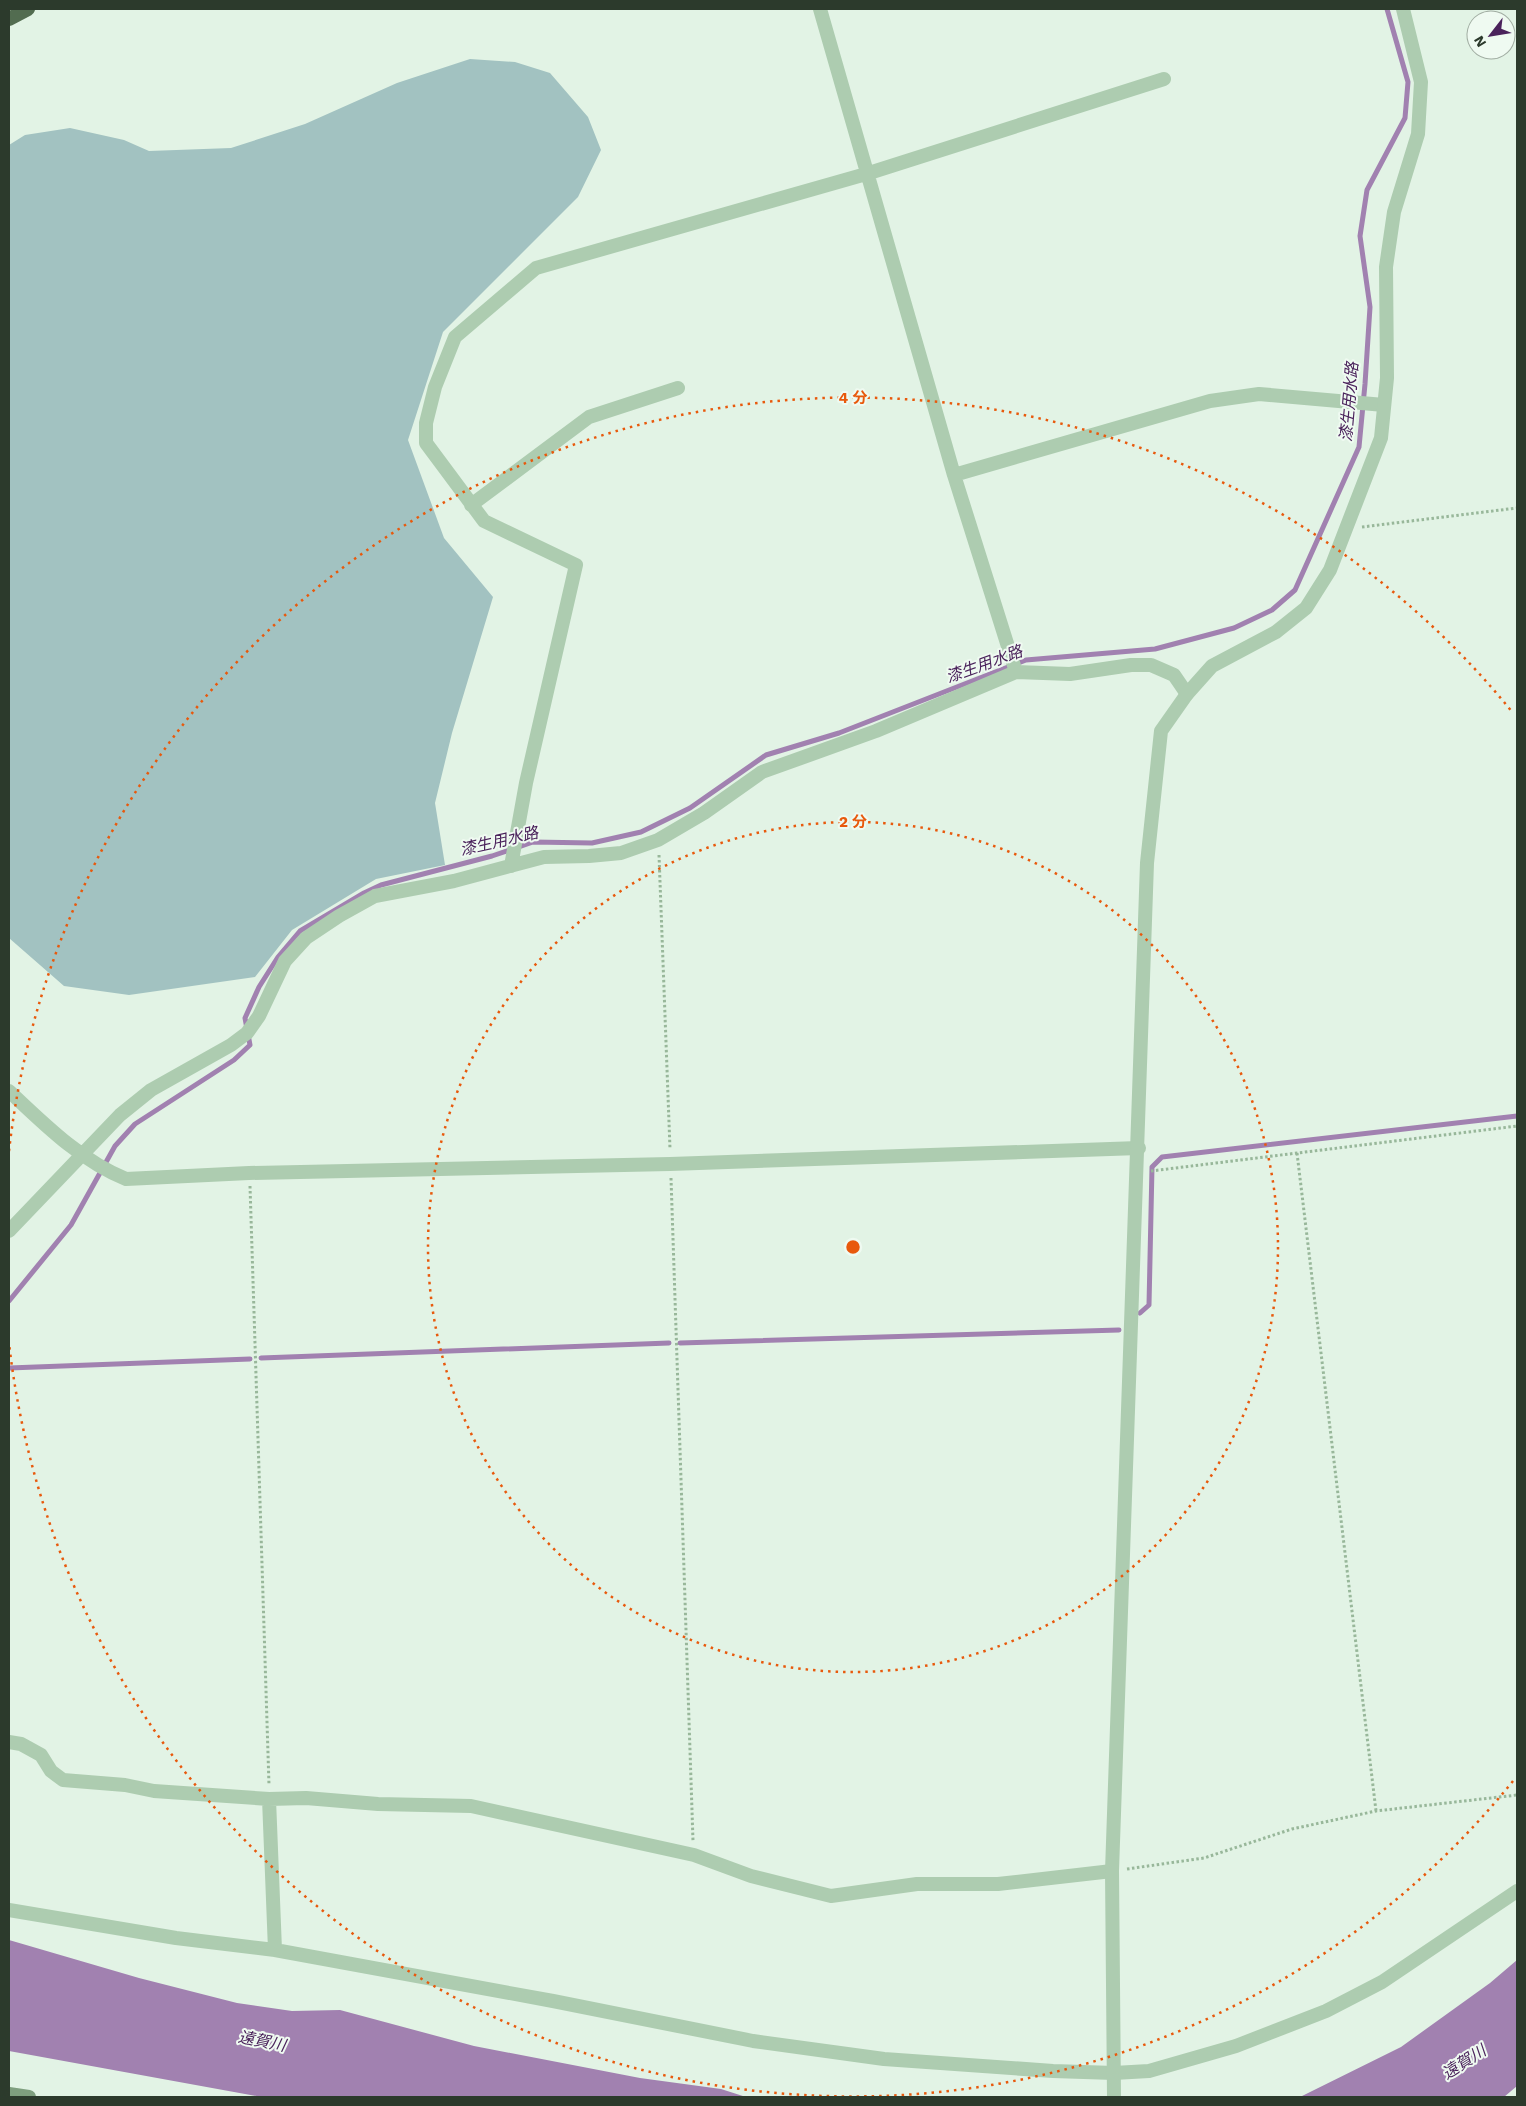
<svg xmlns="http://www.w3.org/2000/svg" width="1526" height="2106" font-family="'Work Sans','Noto Sans JP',sans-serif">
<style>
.green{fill:#a2c2c1}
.water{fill:#a181b0}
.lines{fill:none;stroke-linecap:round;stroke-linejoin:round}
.stream{stroke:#a181b0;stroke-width:5}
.path{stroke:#98b79a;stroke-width:3;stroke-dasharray:2.5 2.5;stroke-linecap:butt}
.minor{stroke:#adccb0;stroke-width:14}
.tertiary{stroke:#adccb0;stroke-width:14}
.secondary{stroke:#7f9f7f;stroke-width:14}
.trunk{stroke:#526c50;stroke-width:14}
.ring{fill:none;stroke:#e8590c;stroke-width:2.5;stroke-dasharray:2.5 5}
.labels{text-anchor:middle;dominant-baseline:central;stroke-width:4;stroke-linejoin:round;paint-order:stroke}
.water-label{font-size:16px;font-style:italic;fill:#4a225b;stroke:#effaf1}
.centre{fill:#e8590c;stroke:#effaf1;stroke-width:2.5}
.ring-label{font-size:15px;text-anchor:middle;font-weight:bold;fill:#e8590c;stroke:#effaf1;stroke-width:4;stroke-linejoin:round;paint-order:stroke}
</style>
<rect width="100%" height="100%" fill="#e2f3e5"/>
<path class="green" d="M 470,59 L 515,62 L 550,73 L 588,117 L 601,150 L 578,197 L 443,332 L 408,440 L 444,538 L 493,597 L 452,733 L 435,803 L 445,865 L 376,879 L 292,930 L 255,977 L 129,995 L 64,986 L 9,938 L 9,145 L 25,135 L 70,128 L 124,140 L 149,151 L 231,148 L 305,124 L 397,83 Z"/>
<path class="water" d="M 9,1940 L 139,1978 L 237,2003 L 292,2011 L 340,2010 L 474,2046 L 640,2078 L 721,2089 L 746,2097 L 262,2097 L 9,2051 Z
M 1517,1960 L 1517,2086 L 1504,2097 L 1300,2097 L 1401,2047 L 1490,1983 Z"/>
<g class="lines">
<path class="stream" d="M 9,1301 L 71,1225 L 115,1146 L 135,1124 L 234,1060 L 250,1045 L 245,1018 L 259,987 L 278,957 L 300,931 L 364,893 L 381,885 L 492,856 L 533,842 L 592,843 L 641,832 L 690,808 L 766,755 L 839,733 L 1026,660 L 1155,649 L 1234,628 L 1272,610 L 1295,590 L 1359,447 L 1365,384 L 1370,307 L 1360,236 L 1367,190 L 1405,118 L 1408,82 L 1387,9
M 1140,1313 L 1149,1305 L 1152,1167 L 1162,1157 L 1517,1116
M 680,1343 L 1119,1330
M 261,1358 L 669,1343
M 9,1368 L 250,1359"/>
<path class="path" d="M 1362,527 L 1517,508
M 659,855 L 670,1149
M 1297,1153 L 1376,1811
M 1151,1171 L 1517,1126
M 671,1178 L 693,1841
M 250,1186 L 269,1785
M 1127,1869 L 1204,1858 L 1292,1829 L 1376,1811 L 1517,1795"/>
<path class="minor" d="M 820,9 L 954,475 L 1016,672
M 954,475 L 1210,401 L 1259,394 L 1384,405
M 471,505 L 589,417 L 678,388
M 511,866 L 526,783 L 576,565 L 484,521 L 426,443 L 426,423 L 435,387 L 455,337 L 536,268 L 866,174 L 1164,79
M 9,1091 C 44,1124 81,1161 126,1179 L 249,1173 L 670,1164 L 1139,1148
M 9,1231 L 120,1115 L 151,1090 L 231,1045 L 247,1033 L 259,1016 L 285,961 L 306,938 L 339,916 L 375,896 L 454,881 L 544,857 L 589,856 L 621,853 L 658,840 L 704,813 L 762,772 L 876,731 L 1016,672 L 1070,674 L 1131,665 L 1151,665 L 1174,675 L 1187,694
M 9,1742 L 21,1744 L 41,1755 L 51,1771 L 63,1780 L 125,1785 L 154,1791 L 269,1799 L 306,1798 L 378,1804 L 471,1806 L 694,1855 L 751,1876 L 831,1896 L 917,1884 L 998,1884 L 1112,1871
M 269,1799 L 275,1950
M 9,1910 L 176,1938 L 275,1950 L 553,2001 L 753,2041 L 884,2059 L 1053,2071 L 1114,2073 L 1149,2071 L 1236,2046 L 1326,2011 L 1382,1982 L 1517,1891"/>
<path class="tertiary" d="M 1114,2097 L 1112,1871 L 1147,863 L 1161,731 L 1187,694 L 1212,666 L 1276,632 L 1306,608 L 1330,570 L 1381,438 L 1387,378 L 1386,267 L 1394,212 L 1418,134 L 1421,82 L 1403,9"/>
<path class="secondary" d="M 9,2094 L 29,2097"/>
<path class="trunk" d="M 9,19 L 28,9"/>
</g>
<g class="ring">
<circle cx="853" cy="1247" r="425"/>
<path d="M1513 1781A849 849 0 0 1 9 1343M9 1151A849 849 0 0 1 1513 713"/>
</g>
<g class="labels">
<g class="water-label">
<text transform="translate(1349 402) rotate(-85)">漆生用水路</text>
<text transform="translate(984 664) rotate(-20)">漆生用水路</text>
<text transform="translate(499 841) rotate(-13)">漆生用水路</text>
<text transform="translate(262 2041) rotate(11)">遠賀川</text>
<text transform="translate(1464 2062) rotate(-33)">遠賀川</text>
</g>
</g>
<circle cx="853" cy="1247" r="8" class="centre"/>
<g class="ring-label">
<text x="853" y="403">4 分</text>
<text x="853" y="827">2 分</text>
</g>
<rect width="1526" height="2106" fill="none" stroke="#2c3a2c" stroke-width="20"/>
<g transform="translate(1491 35) rotate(239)"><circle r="24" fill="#effaf1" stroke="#a1ada2"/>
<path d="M0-4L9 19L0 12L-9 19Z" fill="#4a225b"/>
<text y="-8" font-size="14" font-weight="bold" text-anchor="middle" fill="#2c3a2c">N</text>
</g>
</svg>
